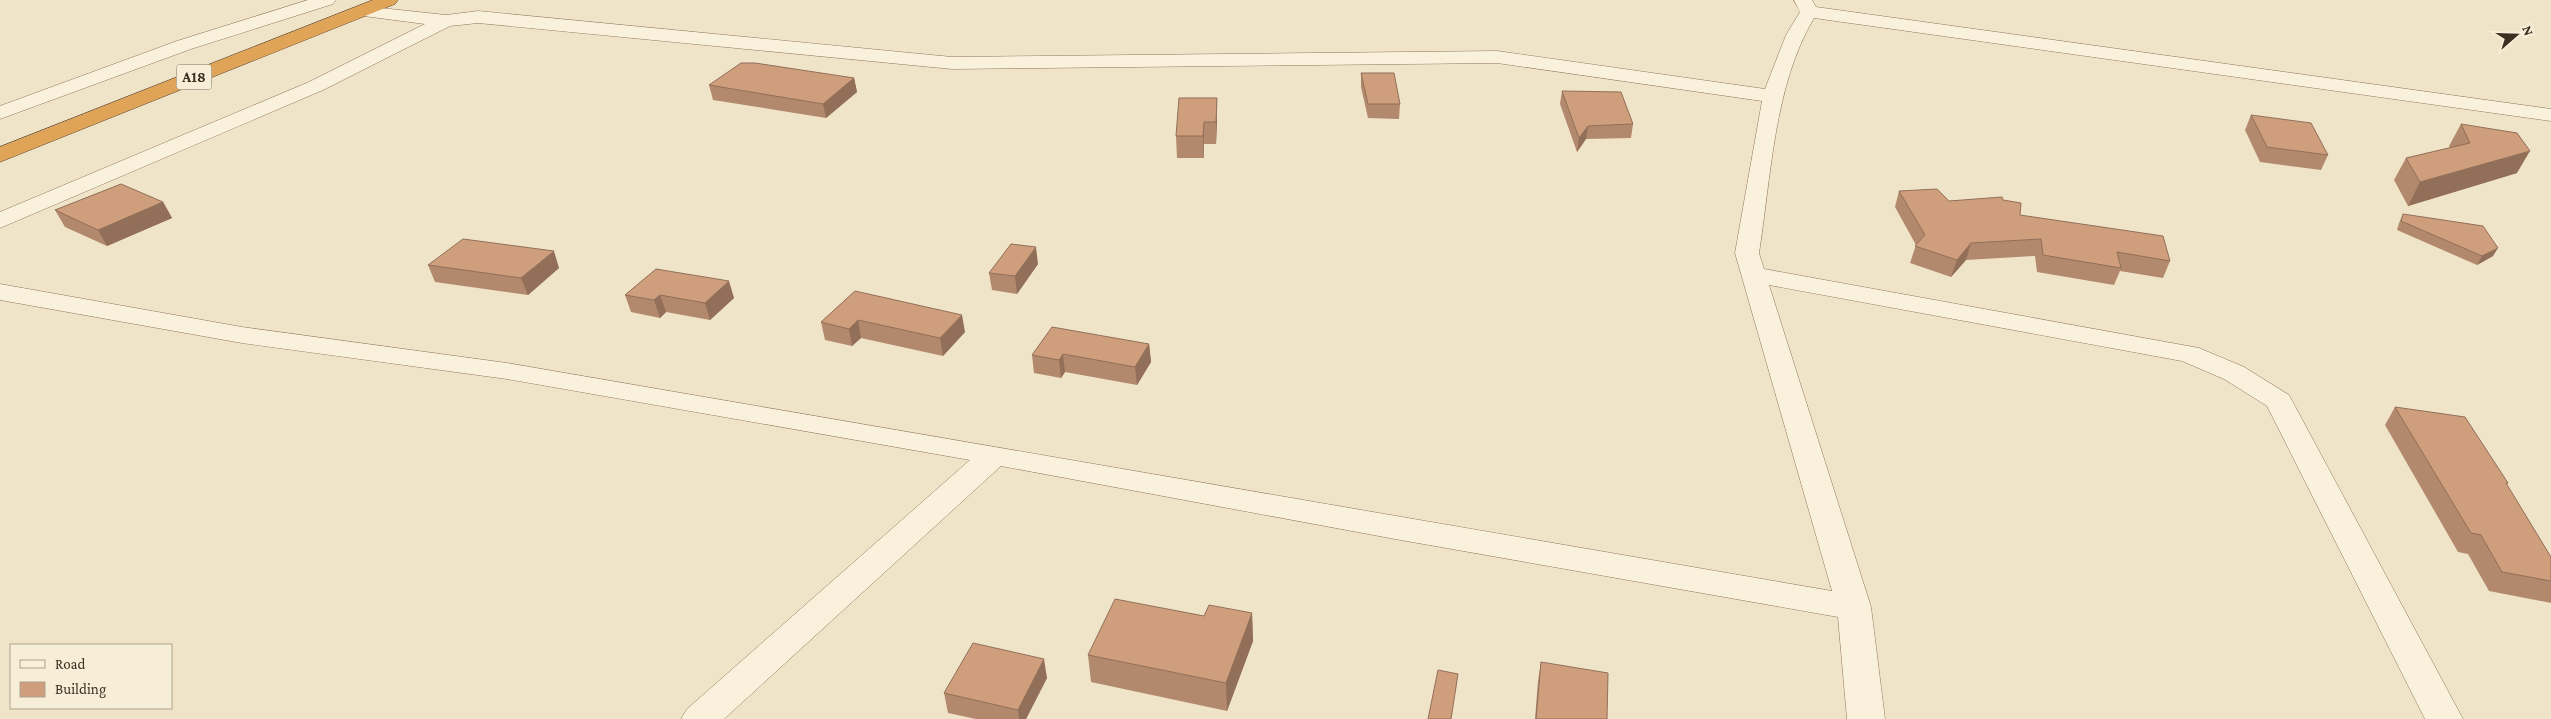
<svg xmlns="http://www.w3.org/2000/svg" width="2551" height="719" font-family="'Crimson Pro',serif">
<style>
.lines{fill:none;stroke-linecap:round;stroke-linejoin:round}
.minor-casing{stroke:#8d765c;stroke-width:1}
.highway-casing{stroke:#5b4430;stroke-width:1}
.minor{fill:#faf1dc;fill-rule:evenodd}
.highway{fill:#e0a458;fill-rule:evenodd}
.wall{fill:#b2896c}
.shaded-wall{fill:#916f58}
.building{fill:#cf9f7d;stroke:#916f58}
.labels{text-anchor:middle;dominant-baseline:central;stroke-width:4.5;stroke-linejoin:round;paint-order:stroke}
.shield{fill:#f7eed8;stroke:#756857;stroke-width:1}
.shield-label{font-size:15px;font-weight:bold;fill:#3d2e20}
</style>
<rect width="100%" height="100%" fill="#f0e4c8"/>
<g class="lines">
<g class="minor-casing">
<path id="minor" d="M 308,0 L 336,0 L 333,4 L 191,49 L 0,119 L 0,106 L 177,41 Z
M 1794,0 L 1812,0 L 1816,7 L 2551,109 L 2551,121 L 1814,18 C 1774,85 1771,177 1759,253 L 1764,269 L 2199,348 L 2244,367 L 2289,395 L 2463,719 L 2425,719 L 2267,406 L 2224,379 L 2182,361 L 1769,285 L 1871,607 L 1885,719 L 1847,719 L 1838,617 L 1395,539 L 1001,466 L 724,719 L 681,719 L 687,709 L 970,460 L 507,379 L 242,343 L 0,300 L 0,284 L 242,327 L 507,363 L 1832,591 L 1735,253 L 1762,101 L 1497,63 L 952,69 L 478,23 L 450,26 L 323,90 L 0,228 L 0,212 L 309,82 L 425,24 L 356,15 L 353,11 L 356,7 L 362,6 L 446,15 L 478,11 L 952,57 L 1497,51 L 1765,89 L 1786,35 L 1800,12 Z"/>
</g>
<g class="highway-casing">
<path id="highway" d="M 373,0 L 398,0 L 395,4 L 0,162 L 0,147 Z"/>
</g>
<use href="#minor" class="minor"/>
<use href="#highway" class="highway"/>
</g>
<path class="wall" d="M 1361,73 L 1400,104 L 1399,119 L 1368,118 L 1361,87 Z
M 854,78 L 857,92 L 826,118 L 713,100 L 709,85 Z
M 1562,91 L 1633,124 L 1631,138 L 1586,139 L 1577,152 L 1560,104 Z
M 1217,98 L 1217,120 L 1216,144 L 1204,144 L 1204,158 L 1177,158 L 1176,136 Z
M 2251,115 L 2328,155 L 2321,170 L 2260,162 L 2245,130 Z
M 2461,124 L 2517,173 L 2408,206 L 2394,180 L 2406,158 L 2450,148 L 2449,146 Z
M 1899,191 L 1949,201 L 2003,200 L 2020,215 L 2170,261 L 2163,278 L 2120,271 L 2114,285 L 2037,272 L 2035,256 L 1966,260 L 1951,277 L 1910,263 L 1916,245 L 1895,207 Z
M 163,202 L 172,218 L 107,246 L 65,227 L 55,210 Z
M 2403,214 L 2493,256 L 2477,265 L 2397,230 L 2399,223 Z
M 1038,264 L 1017,294 L 992,290 L 989,273 Z
M 428,265 L 559,268 L 528,295 L 435,282 Z
M 656,269 L 734,298 L 710,320 L 666,312 L 660,318 L 631,312 L 625,295 Z
M 855,291 L 965,332 L 943,356 L 861,338 L 852,346 L 825,340 L 821,322 Z
M 1149,344 L 1151,362 L 1137,385 L 1065,372 L 1061,378 L 1034,373 L 1032,355 Z
M 2395,407 L 2508,483 L 2507,485 L 2551,557 L 2551,603 L 2489,591 L 2468,554 L 2458,552 L 2385,425 Z
M 1252,613 L 1253,641 L 1227,711 L 1091,682 L 1088,655 L 1204,616 Z
M 1541,662 L 1607,719 L 1535,719 L 1538,681 Z
M 1047,678 L 1026,719 L 976,719 L 948,713 L 944,693 Z"/>
<path class="shaded-wall" d="M 854,78 L 857,92 L 826,118 L 823,104 Z
M 1217,98 L 1217,120 L 1216,144 L 1216,122 Z
M 1204,122 L 1204,158 L 1203,136 Z
M 1588,126 L 1586,139 L 1577,152 L 1579,138 Z
M 2530,151 L 2517,173 L 2408,206 L 2420,182 Z
M 163,202 L 172,218 L 107,246 L 98,230 Z
M 1971,243 L 1966,260 L 1951,277 L 1957,260 Z
M 1036,247 L 1038,264 L 1017,294 L 1015,276 Z
M 2498,248 L 2493,256 L 2477,265 L 2482,256 Z
M 554,251 L 559,268 L 528,295 L 521,278 Z
M 729,281 L 734,298 L 710,320 L 705,303 Z
M 660,295 L 666,312 L 660,318 L 654,300 Z
M 962,315 L 965,332 L 943,356 L 940,338 Z
M 858,320 L 861,338 L 852,346 L 849,329 Z
M 1149,344 L 1151,362 L 1137,385 L 1135,367 Z
M 1063,354 L 1065,372 L 1061,378 L 1059,360 Z
M 1252,613 L 1253,641 L 1227,711 L 1226,683 Z
M 1044,659 L 1047,678 L 1026,719 L 1019,719 L 1018,710 Z"/>
<path class="building" d="M 741,63 L 755,63 L 854,78 L 823,104 L 709,85 Z
M 1361,73 L 1394,73 L 1400,104 L 1368,104 Z
M 1562,91 L 1621,92 L 1633,124 L 1588,126 L 1579,138 Z
M 1179,98 L 1217,98 L 1216,122 L 1204,122 L 1203,136 L 1176,136 Z
M 2251,115 L 2311,123 L 2328,155 L 2267,147 Z
M 2461,124 L 2517,133 L 2530,151 L 2420,182 L 2406,158 L 2470,143 Z
M 121,184 L 163,202 L 98,230 L 55,210 Z
M 1937,189 L 1949,201 L 2002,197 L 2003,200 L 2021,203 L 2020,215 L 2163,236 L 2170,261 L 2117,252 L 2121,268 L 2043,255 L 2041,239 L 1971,243 L 1957,260 L 1915,246 L 1925,235 L 1899,191 Z
M 2403,214 L 2483,226 L 2498,248 L 2482,256 L 2401,221 Z
M 463,239 L 554,251 L 521,278 L 428,265 Z
M 1011,244 L 1036,247 L 1015,276 L 989,273 Z
M 656,269 L 729,281 L 705,303 L 660,295 L 654,300 L 625,295 Z
M 855,291 L 962,315 L 940,338 L 858,320 L 849,329 L 821,322 Z
M 1052,327 L 1149,344 L 1135,367 L 1063,354 L 1059,360 L 1032,355 Z
M 2395,407 L 2465,417 L 2508,483 L 2506,483 L 2551,557 L 2551,581 L 2502,572 L 2481,535 L 2471,533 Z
M 1115,599 L 1204,616 L 1209,605 L 1252,613 L 1226,683 L 1088,655 Z
M 973,643 L 1044,659 L 1018,710 L 944,693 Z
M 1541,662 L 1608,673 L 1607,719 L 1536,719 Z
M 1438,670 L 1458,674 L 1451,719 L 1428,719 Z"/>
<g class="labels">
<rect class="shield" x="176.5" y="64.5" width="35" height="25" rx="4"/>
<g class="shield-label">
<text x="194" y="77">A18</text>
</g>
</g>
<rect x="10" y="644" width="162" height="65" fill="#f7eed8" stroke="#ada18e"/>
<rect x="20" y="660" width="25" height="8" fill="#faf1dc" stroke="#ada18e"/>
<text x="55" y="669" font-size="15" fill="#3d2e20">Road</text>
<rect x="20" y="682" width="25" height="15" fill="#cf9f7d" stroke="#ada18e"/>
<text x="55" y="694" font-size="15" fill="#3d2e20">Building</text>
<g transform="translate(2516 35) rotate(70)" stroke="#f7eed8" stroke-width="4" paint-order="stroke">
<path d="M0-4L9 19L0 12L-9 19Z" fill="#3d2e20"/>
<text y="-8" font-size="14" font-weight="bold" text-anchor="middle" fill="#3d2e20">N</text>
</g>
</svg>
